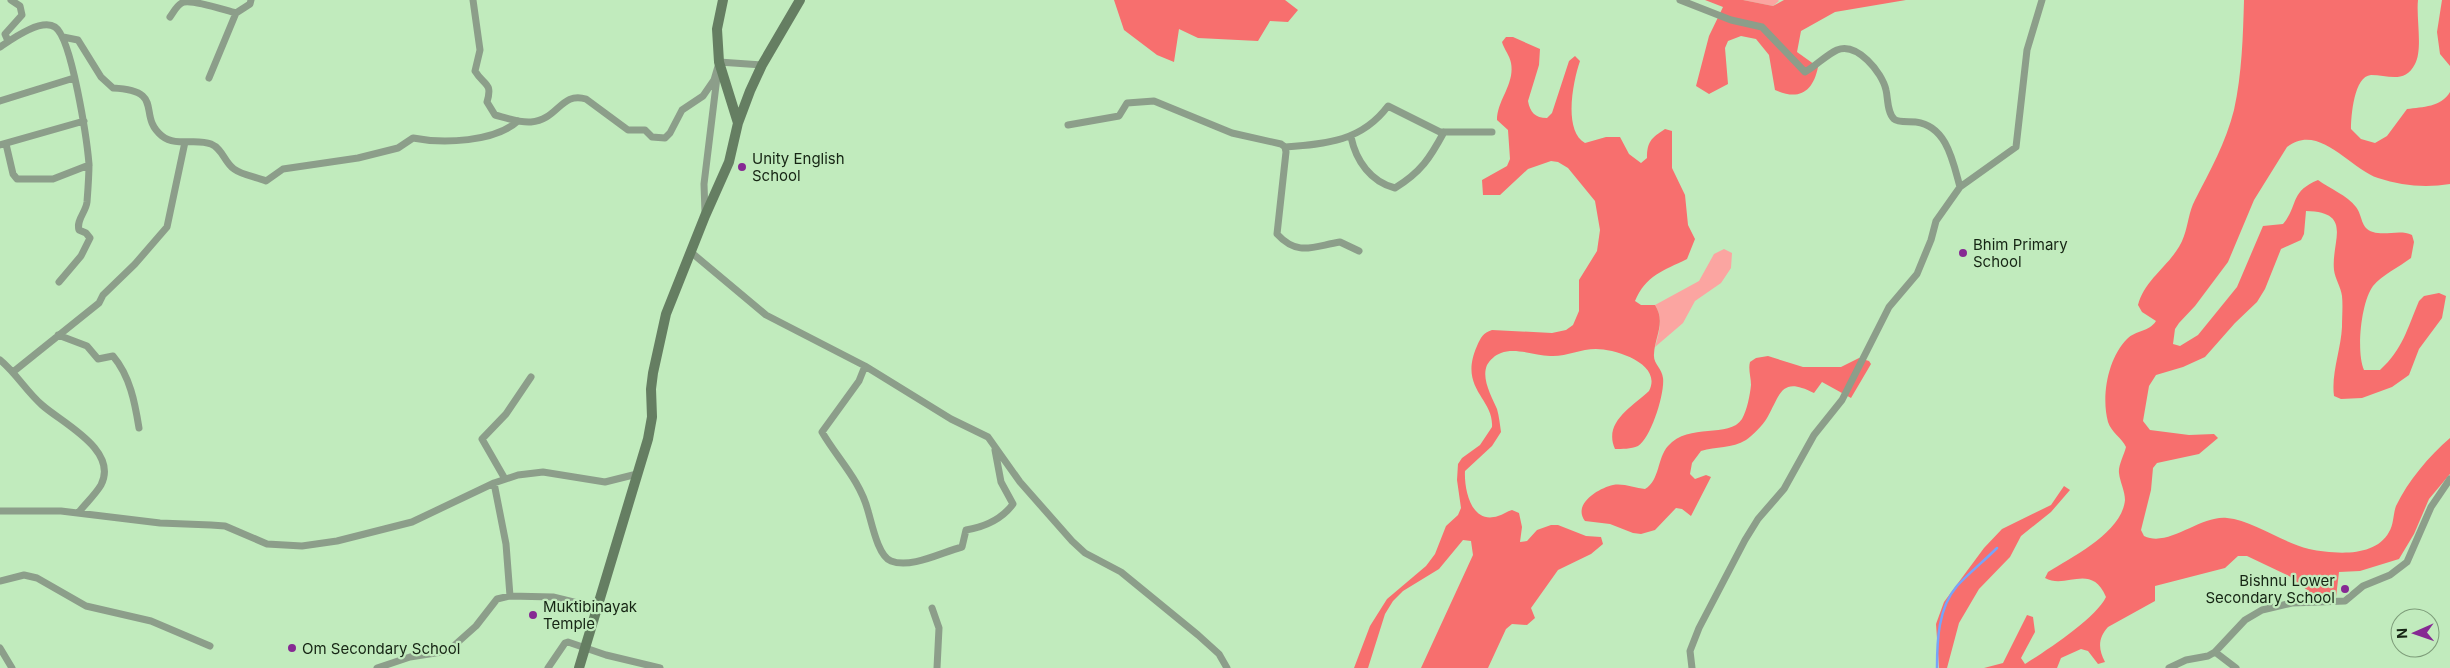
<svg xmlns="http://www.w3.org/2000/svg" width="2450" height="668" font-family="Inter,sans-serif">
<style>
.green{fill:#fba5a1}
.forest{fill:#f76f6e}
.lines{fill:none;stroke-linecap:round;stroke-linejoin:round}
.stream{stroke:#77a4f9;stroke-width:2.5}
.street{stroke:#8c9e8a;stroke-width:7}
.secondary{stroke:#657e62;stroke-width:10}
.poi-dot{fill:#862993;stroke:#c1ebbd;stroke-width:2}
.labels{text-anchor:middle;dominant-baseline:central;stroke-width:4.5;stroke-linejoin:round;paint-order:stroke}
.poi-label{font-size:15px;fill:#162514;stroke:#c1ebbd;text-anchor:start}
</style>
<rect width="100%" height="100%" fill="#c1ebbd"/>
<path class="green" d="M 1743,0 L 1778,0 L 1779,1 L 1773,6 Z
M 1724,249 L 1732,253 L 1731,268 L 1721,283 L 1695,301 L 1683,323 L 1655,347 C 1659,332 1664,319 1655,305 L 1699,281 L 1714,254 Z"/>
<path class="forest" d="M 1114,0 L 1285,0 L 1298,10 L 1288,22 L 1270,21 L 1258,41 L 1198,38 L 1179,29 L 1174,62 L 1157,55 L 1124,30 Z
M 1705,0 L 1743,0 L 1773,6 L 1784,0 L 1906,0 L 1835,12 L 1801,31 L 1797,52 L 1818,67 C 1813,92 1799,101 1775,90 L 1769,55 L 1756,39 L 1741,36 L 1728,41 L 1725,48 L 1728,84 L 1709,94 L 1696,86 L 1709,36 L 1723,7 Z
M 2244,0 L 2418,0 C 2416,18 2423,49 2415,64 C 2405,84 2388,75 2371,75 C 2354,76 2351,116 2351,129 L 2361,139 L 2375,143 L 2387,136 L 2407,109 C 2423,107 2441,107 2450,92 L 2450,184 C 2426,188 2402,186 2378,178 C 2350,169 2319,122 2287,147 L 2254,200 L 2228,262 L 2195,306 L 2179,323 L 2175,329 L 2173,344 L 2180,346 L 2198,335 L 2237,287 L 2263,226 L 2283,224 C 2299,205 2289,192 2318,180 C 2330,189 2347,195 2356,207 C 2363,216 2360,228 2373,232 C 2386,236 2400,229 2412,235 L 2414,242 L 2411,258 C 2399,267 2382,275 2373,286 C 2361,302 2356,352 2364,370 L 2380,370 C 2403,349 2407,329 2419,301 L 2424,296 L 2439,293 L 2446,296 L 2442,318 L 2419,349 L 2409,375 L 2392,387 L 2362,398 L 2341,399 L 2334,396 C 2331,374 2341,349 2342,327 C 2342,317 2343,306 2342,296 C 2341,287 2335,279 2334,270 C 2331,241 2354,212 2306,211 L 2304,234 L 2301,240 L 2281,249 L 2265,289 L 2257,302 L 2235,323 L 2205,357 L 2183,367 L 2156,375 L 2149,386 L 2143,421 L 2150,430 L 2189,435 L 2214,434 L 2218,438 L 2199,454 L 2157,463 L 2153,468 L 2151,490 L 2141,530 L 2144,536 C 2169,548 2200,515 2227,518 C 2252,520 2283,543 2309,549 C 2334,554 2375,558 2389,532 C 2394,524 2393,514 2396,506 C 2408,481 2429,456 2450,438 L 2450,474 L 2429,499 L 2414,534 L 2399,559 L 2360,571 L 2339,572 L 2336,597 L 2311,593 L 2289,576 L 2247,556 L 2238,556 L 2225,568 L 2155,586 L 2155,601 L 2108,627 C 2098,638 2098,649 2105,662 L 2098,664 L 2088,651 L 2081,649 L 2061,658 L 2057,668 L 1984,668 L 2003,663 L 2027,615 L 2033,617 L 2035,632 L 2021,658 L 2025,664 C 2046,651 2096,618 2106,597 C 2091,562 2066,590 2045,578 L 2048,572 C 2074,556 2122,532 2125,500 C 2125,491 2120,482 2119,473 C 2118,466 2124,455 2126,447 C 2122,438 2111,432 2108,422 C 2101,396 2108,358 2127,339 C 2136,330 2149,332 2156,321 L 2142,312 L 2138,305 C 2145,277 2175,263 2184,236 C 2188,225 2189,211 2195,200 C 2210,171 2226,142 2234,110 C 2242,74 2243,36 2244,0 Z
M 2442,0 L 2450,0 L 2450,66 L 2440,54 L 2437,32 Z
M 1506,37 L 1513,37 L 1540,49 L 1539,65 L 1528,101 C 1530,112 1535,118 1547,118 L 1552,113 L 1569,61 L 1575,56 L 1580,61 C 1573,81 1563,131 1585,143 L 1606,137 L 1620,137 L 1629,154 L 1641,163 L 1647,158 C 1647,142 1651,138 1665,129 L 1672,131 L 1672,168 L 1685,195 L 1688,225 L 1695,239 L 1687,259 C 1663,271 1646,275 1635,301 L 1641,305 L 1655,305 C 1666,322 1655,336 1654,354 C 1653,364 1662,368 1663,378 C 1665,393 1651,438 1638,446 C 1631,449 1622,449 1615,449 C 1603,422 1632,407 1649,391 C 1663,364 1616,349 1596,349 C 1580,349 1566,357 1550,356 C 1535,356 1516,347 1501,353 C 1495,355 1490,360 1487,365 C 1481,379 1492,397 1497,409 C 1499,416 1500,425 1501,432 L 1492,446 L 1465,471 C 1464,489 1471,525 1498,516 C 1503,515 1507,511 1512,510 L 1519,513 L 1522,527 L 1520,542 L 1527,541 L 1537,530 L 1551,525 L 1558,525 L 1586,536 L 1601,537 L 1603,544 L 1591,554 L 1558,570 L 1531,608 L 1535,618 L 1527,625 L 1512,624 L 1506,629 L 1488,668 L 1421,668 L 1473,555 L 1471,541 L 1463,540 L 1439,569 L 1403,591 L 1393,601 L 1385,614 L 1368,668 L 1354,668 L 1370,626 L 1387,599 L 1426,566 L 1435,554 L 1446,526 L 1458,515 L 1461,508 L 1457,480 L 1458,464 L 1462,458 L 1480,445 L 1492,427 C 1494,398 1458,389 1477,346 C 1481,337 1483,333 1492,330 L 1552,333 L 1566,330 L 1573,325 L 1579,311 L 1579,280 L 1597,251 L 1600,230 L 1595,201 L 1568,168 L 1558,162 L 1551,161 L 1528,169 L 1500,195 L 1483,195 L 1482,180 L 1507,166 L 1510,159 L 1508,130 L 1497,120 C 1497,100 1515,84 1511,63 C 1510,56 1504,49 1502,42 Z
M 1768,356 L 1803,367 L 1841,367 L 1859,358 L 1869,361 L 1871,364 L 1851,398 L 1822,382 L 1814,393 C 1781,376 1781,393 1767,418 C 1763,425 1753,435 1746,440 C 1732,449 1716,446 1701,451 L 1692,463 L 1690,474 L 1695,479 L 1706,475 L 1711,477 L 1691,516 L 1682,509 L 1676,508 L 1655,530 L 1641,534 L 1633,533 L 1610,524 L 1585,521 C 1572,504 1599,488 1613,485 C 1623,483 1635,488 1645,489 C 1660,480 1657,458 1668,446 C 1689,422 1729,439 1742,419 C 1747,410 1750,395 1751,385 C 1751,377 1748,369 1750,362 L 1756,358 Z
M 2064,486 L 2070,490 L 2051,512 L 2021,536 L 2010,557 L 1979,589 L 1959,623 L 1947,668 L 1939,668 L 1936,624 L 1944,602 L 1984,548 L 2002,529 L 2051,505 Z"/>
<g class="lines">
<path class="stream" d="M 1937,668 C 1937,641 1938,608 1957,586 C 1969,573 1984,561 1997,548"/>
<path class="street" d="M 473,0 L 480,50 L 475,71 C 484,86 493,82 487,102 L 495,115 C 506,118 519,123 531,122 C 558,120 561,91 586,99 L 628,130 L 645,130 L 652,137 L 665,138 L 670,133 L 682,110 L 703,96 L 714,80 L 719,63
M 1680,0 L 1731,20 L 1762,27 L 1805,72 C 1816,66 1826,55 1837,50 C 1857,42 1882,72 1886,90 C 1888,98 1887,112 1894,119 C 1898,123 1910,121 1916,122 C 1947,126 1953,162 1960,187
M 170,17 C 174,12 177,4 184,2 C 196,0 224,10 236,13
M 63,37 L 78,40 L 101,77 L 113,88 C 167,91 136,115 162,136 C 176,147 196,138 211,144 C 223,149 224,162 234,169 C 242,175 256,177 266,181 L 283,169 L 358,158 L 398,148 L 413,138 C 443,144 495,142 518,121
M 8,41 L 5,34 L 22,15 L 20,6 L 11,0
M 0,47 C 12,39 41,18 55,27 C 72,38 87,141 89,164 C 89,176 88,189 87,202 C 86,212 76,220 79,230 L 86,233 L 90,238 L 81,256 L 59,282
M 719,62 L 762,65
M 209,78 L 236,13 L 250,4 L 251,0
M 0,101 L 74,78
M 1068,125 L 1119,116 L 1127,103 L 1154,101 L 1232,133 L 1281,144 L 1285,147 L 1286,152 L 1277,234 C 1298,257 1314,246 1340,242 L 1359,251
M 1351,137 C 1356,161 1371,182 1395,188 C 1421,172 1430,158 1444,132
M 6,144 L 13,174 L 17,179 L 53,179 L 89,165
M 0,145 L 84,121
M 1285,147 C 1327,144 1362,141 1388,106 L 1440,132 L 1492,132
M 705,213 L 704,184 L 717,77
M 692,253 L 766,315 L 865,366 L 951,419 L 988,437 L 1020,482 L 1072,541 L 1085,553 L 1121,572 L 1198,635 L 1219,654 L 1227,668
M 58,335 L 87,346 L 98,359 L 113,356 C 130,376 135,403 139,428
M 0,360 C 16,373 26,391 42,405 C 62,423 119,450 101,485 C 95,495 86,503 79,512
M 865,366 L 859,381 L 822,432 C 837,458 860,480 868,511 C 872,524 878,556 891,561 C 911,569 942,552 962,547 L 966,530 C 984,527 1002,519 1013,504 L 1001,482 L 995,450
M 13,372 L 99,303 L 103,295 L 135,264 L 167,227 L 185,142
M 505,479 L 482,439 L 506,414 L 531,377
M 494,483 L 506,544 L 510,596
M 0,511 L 61,511 L 160,523 L 211,525 L 225,526 L 267,544 L 302,546 L 337,541 L 412,522 L 494,483 L 518,475 L 543,472 L 605,482 L 637,474
M 0,581 L 24,575 L 37,578 L 86,606 L 151,621 L 210,646
M 932,608 L 939,628 L 937,668
M 0,648 L 12,668
M 2215,652 L 2236,668
M 377,668 L 410,657 L 448,651 L 476,626 L 497,599 L 510,596 L 553,597 L 598,608
M 548,668 L 565,643 L 568,642 L 606,655 L 660,668
M 1692,668 L 1690,651 L 1699,628 L 1745,540 L 1758,519 L 1784,489 L 1814,435 L 1842,400 L 1889,307 L 1917,274 L 1931,240 L 1936,221 L 1960,187 L 2016,147 L 2027,50 L 2042,0
M 2169,668 L 2186,660 L 2208,656 L 2215,652 L 2245,620 L 2262,610 L 2292,603 L 2345,601 L 2363,586 L 2390,575 L 2407,562 L 2431,507 L 2450,479"/>
<path class="secondary" d="M 723,0 L 717,29 L 719,62 L 738,123
M 579,668 L 648,439 L 652,417 L 651,389 L 653,373 L 666,314 L 705,216 L 729,162 L 738,123 L 750,91 L 762,65 L 800,0"/>
</g>
<g class="poi-dot">
<circle cx="742" cy="167" r="5"/>
<circle cx="1963" cy="253" r="5"/>
<circle cx="2345" cy="589" r="5"/>
<circle cx="533" cy="615" r="5"/>
<circle cx="292" cy="648" r="5"/>
</g>
<g class="labels">
<g class="poi-label">
<text x="752" y="158">Unity English<tspan x="752" dy="17">School</tspan></text>
<text x="1973" y="244">Bhim Primary<tspan x="1973" dy="17">School</tspan></text>
<text x="2335" y="580" text-anchor="end">Bishnu Lower<tspan x="2335" dy="17">Secondary School</tspan></text>
<text x="543" y="606">Muktibinayak<tspan x="543" dy="17">Temple</tspan></text>
<text x="302" y="648">Om Secondary School</text>
</g>
</g>
<g transform="translate(2415 633) rotate(268)"><circle r="24" fill="#c1ebbd" stroke="#7d9c79"/>
<path d="M0-4L9 19L0 12L-9 19Z" fill="#862993"/>
<text y="-8" font-size="14" font-weight="bold" text-anchor="middle" fill="#162514">N</text>
</g>
</svg>
